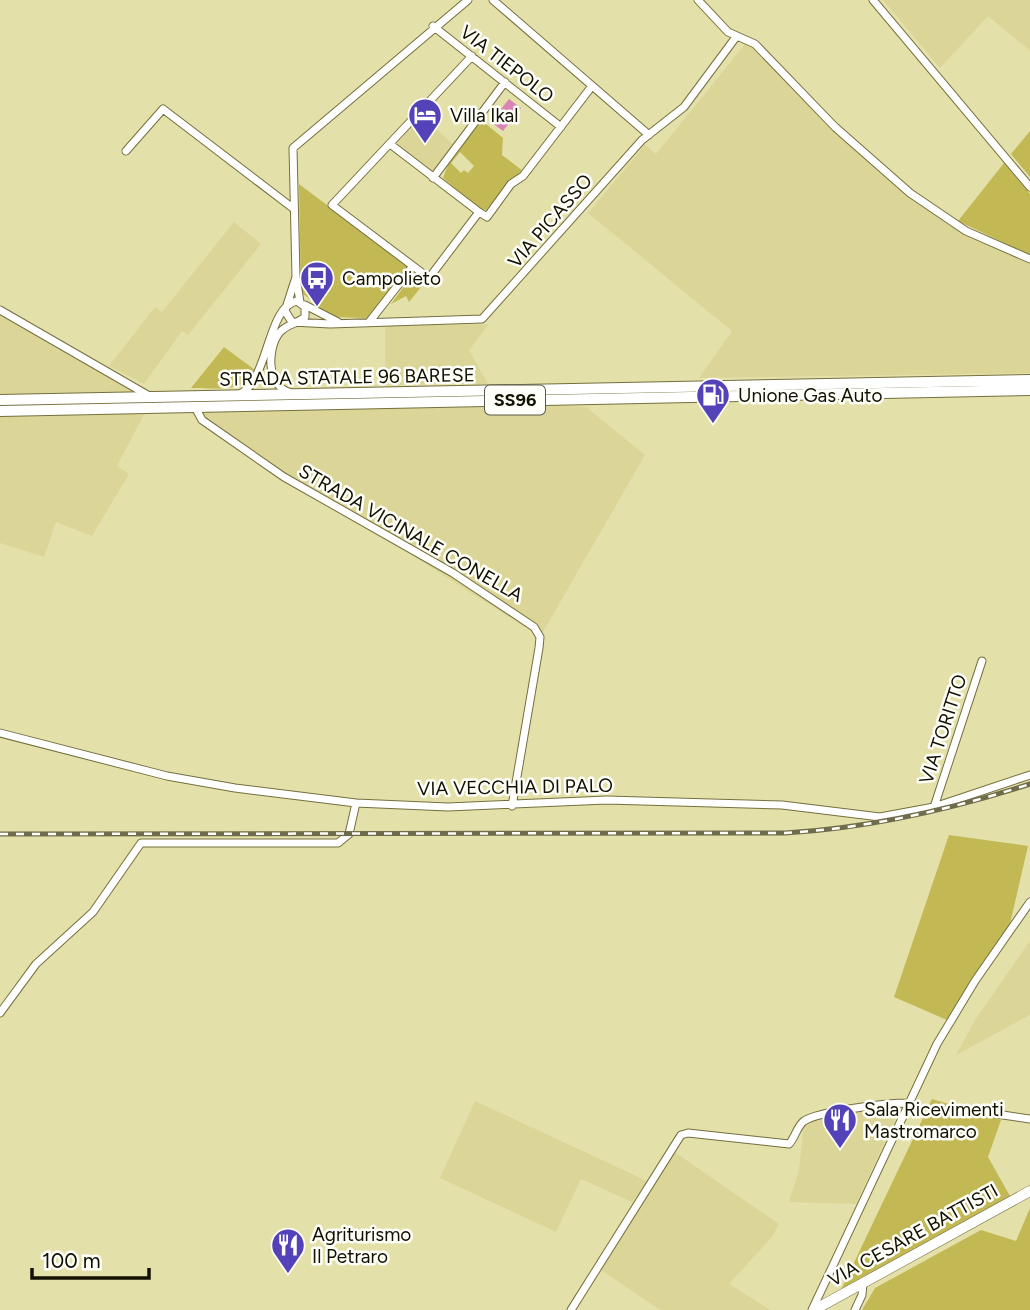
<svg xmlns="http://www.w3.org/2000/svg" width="1030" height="1310" font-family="Figtree,sans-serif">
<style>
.built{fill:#dbd598}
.green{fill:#c2b954;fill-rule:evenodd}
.water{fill:#da83b7}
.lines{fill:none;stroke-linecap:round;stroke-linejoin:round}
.street-casing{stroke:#74703e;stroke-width:9}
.secondary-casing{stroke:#74703e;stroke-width:11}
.primary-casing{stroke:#74703e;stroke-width:12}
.street{stroke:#fff;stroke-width:7}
.secondary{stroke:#fff;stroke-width:10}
.primary{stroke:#fff;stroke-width:10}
.rail-casing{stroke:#6f6c4b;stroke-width:5}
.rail{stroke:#fffff9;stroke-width:2.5;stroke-dasharray:8;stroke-linecap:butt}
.labels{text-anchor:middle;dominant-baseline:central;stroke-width:5;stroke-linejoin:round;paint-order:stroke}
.shield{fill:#fffff9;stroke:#59584b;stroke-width:2}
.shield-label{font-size:18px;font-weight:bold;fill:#121000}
.street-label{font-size:19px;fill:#121000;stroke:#fffff9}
.poi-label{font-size:19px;fill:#121000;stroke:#fffff9;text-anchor:start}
</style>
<rect width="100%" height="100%" fill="#e4e0aa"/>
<path class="built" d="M 883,0 L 1030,0 L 1030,51 L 988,16 L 940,68 Z
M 746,43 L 756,49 L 909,196 L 967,235 L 1030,263 L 1030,373 L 699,378 L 732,331 L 588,213 L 645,145 L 656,154 Z
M 421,115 L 455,146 L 434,174 L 395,144 Z
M 234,222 L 261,244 L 188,335 L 182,331 L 144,384 L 109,366 L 155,307 L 162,312 Z
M 0,310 L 153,397 L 117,466 L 129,474 L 92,536 L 56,522 L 44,557 L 0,543 Z
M 489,324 L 469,350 L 488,384 L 385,385 L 385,326 Z
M 547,405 L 586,407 L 645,455 L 540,637 L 188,412 Z
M 1030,941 L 1030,1015 L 956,1055 L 975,1020 Z
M 475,1101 L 647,1181 L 632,1202 L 581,1179 L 556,1232 L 440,1178 Z
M 897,1107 L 900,1109 L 856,1204 L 789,1202 L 799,1170 L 804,1124 L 854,1111 Z
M 673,1151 L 779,1224 L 772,1237 L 729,1284 L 771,1310 L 660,1310 L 601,1270 Z"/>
<path class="green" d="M 481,120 L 503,138 L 502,155 L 523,171 L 511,180 L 486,210 L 480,209 L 443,178 L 448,165 ZM 460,152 L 474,166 L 468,173 L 464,170 L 461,173 L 451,163 Z
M 1030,131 L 1030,177 L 1011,154 Z
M 1004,163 L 1030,194 L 1030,255 L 958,221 Z
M 299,184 L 409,267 L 370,318 L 331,317 L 301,292 Z
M 418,274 L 426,281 L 409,302 L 406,296 L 391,304 L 411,277 Z
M 224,347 L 255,370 C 243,395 214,387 191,388 Z
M 949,835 L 1028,846 L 1009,928 L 947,1020 L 894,997 Z
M 932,1099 L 1001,1120 L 988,1157 L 1010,1196 L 840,1292 Z
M 1030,1208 L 1030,1310 L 862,1310 L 875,1288 L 981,1230 L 1016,1241 Z"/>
<path class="water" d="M 509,99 L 521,108 L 503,131 L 491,122 Z"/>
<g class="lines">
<g class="street-casing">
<path id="street" d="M 493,0 L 649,135
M 698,0 L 728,32 L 755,44 L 835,127 L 910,193 L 966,231 L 1030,259
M 873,0 L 1030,187
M 433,26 L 561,127
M 390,144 L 479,212
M 126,151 L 163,109 L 294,209
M 433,178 L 505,82
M 413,266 L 332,205 L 472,56
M 296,277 L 285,311 L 292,322 L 330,324 L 482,319 L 642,140 L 684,107 L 736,37
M 300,302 L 296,277 L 293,148 L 468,0
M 305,305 L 338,322
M 0,310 L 151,397
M 370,321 L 413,266 L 429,278 L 479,212 L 487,217 L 511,184 L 523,176 L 592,86
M 240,394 C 269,380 267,306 297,301 L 305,307 L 305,317 C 297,324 287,324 280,332 C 267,347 266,385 289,392
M 195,407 L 202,420 L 284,477 L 453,573 L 534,627 L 540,637 L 539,648 L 512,806
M 0,733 L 167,776 L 235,788 L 356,803 L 448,807 L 607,800 L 782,805 L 880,817 L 934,807 L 1030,775
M 934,807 L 982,661
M 0,1013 L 36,964 L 93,912 L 141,843 L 338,843 L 349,834 L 356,803
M 996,1114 L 1030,1119
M 571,1310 L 681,1135 L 688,1133 L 789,1144 C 795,1138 797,1126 804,1121 C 819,1111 888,1103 908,1103
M 812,1310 L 937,1044 L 975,981 L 1030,902
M 855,1310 L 862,1295 L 863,1283"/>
</g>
<g class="secondary-casing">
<path id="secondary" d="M 814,1310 L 1030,1191"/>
</g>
<g class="primary-casing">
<path id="primary" d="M 0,400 L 1030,380
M 0,411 L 1030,390"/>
</g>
<use href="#street" class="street"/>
<use href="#secondary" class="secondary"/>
<use href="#primary" class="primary"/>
<g class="rail-casing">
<path id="rail" d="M 0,834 L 785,833 C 870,828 949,810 1030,784"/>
</g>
<use href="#rail" class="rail"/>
</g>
<defs>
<g id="hotel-pin" transform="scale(1.75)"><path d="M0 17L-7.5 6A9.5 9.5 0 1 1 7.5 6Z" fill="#5442b9" stroke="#fffff9"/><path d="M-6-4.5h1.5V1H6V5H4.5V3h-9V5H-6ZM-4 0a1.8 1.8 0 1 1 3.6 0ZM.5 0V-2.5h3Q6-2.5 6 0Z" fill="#fff"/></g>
<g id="bus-pin" transform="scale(1.75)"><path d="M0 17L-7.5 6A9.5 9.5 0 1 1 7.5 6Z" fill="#5442b9" stroke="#fffff9"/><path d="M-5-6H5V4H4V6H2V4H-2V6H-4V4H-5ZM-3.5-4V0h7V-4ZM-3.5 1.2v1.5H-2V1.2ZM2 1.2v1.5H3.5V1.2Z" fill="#fff"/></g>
<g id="fuel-pin" transform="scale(1.75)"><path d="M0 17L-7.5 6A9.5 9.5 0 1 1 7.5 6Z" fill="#5442b9" stroke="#fffff9"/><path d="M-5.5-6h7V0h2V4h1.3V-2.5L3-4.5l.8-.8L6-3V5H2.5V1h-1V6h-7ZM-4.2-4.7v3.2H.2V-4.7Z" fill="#fff"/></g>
<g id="restaurant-pin" transform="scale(1.75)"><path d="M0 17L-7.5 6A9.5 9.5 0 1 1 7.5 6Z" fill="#5442b9" stroke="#fffff9"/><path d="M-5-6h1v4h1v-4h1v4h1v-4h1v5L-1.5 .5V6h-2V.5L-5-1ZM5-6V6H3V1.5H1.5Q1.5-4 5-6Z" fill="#fff"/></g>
</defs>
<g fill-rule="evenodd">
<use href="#hotel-pin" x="425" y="115"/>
<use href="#bus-pin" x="317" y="278"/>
<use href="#fuel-pin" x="713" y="395"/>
<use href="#restaurant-pin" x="840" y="1120"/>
<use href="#restaurant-pin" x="288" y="1245"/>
</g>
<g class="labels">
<rect class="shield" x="485" y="385.5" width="60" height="29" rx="5"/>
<g class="shield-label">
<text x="515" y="400">SS96</text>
</g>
<g class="street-label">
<text transform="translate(507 64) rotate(38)">VIA TIEPOLO</text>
<text transform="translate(550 221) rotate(-49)">VIA PICASSO</text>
<text transform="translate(347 377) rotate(-1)">STRADA STATALE 96 BARESE</text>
<text transform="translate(411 533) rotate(30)">STRADA VICINALE CONELLA</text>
<text transform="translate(943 729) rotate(-72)">VIA TORITTO</text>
<text transform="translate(515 787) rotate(-1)">VIA VECCHIA DI PALO</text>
<text transform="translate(913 1235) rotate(-29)">VIA CESARE BATTISTI</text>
</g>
<g class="poi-label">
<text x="450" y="115">Villa Ikal</text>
<text x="342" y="278">Campolieto</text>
<text x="738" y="395">Unione Gas Auto</text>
<text x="864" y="1109">Sala Ricevimenti<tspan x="864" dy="22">Mastromarco</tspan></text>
<text x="312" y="1234">Agriturismo<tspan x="312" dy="22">Il Petraro</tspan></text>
</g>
</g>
<path d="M32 1268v10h117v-10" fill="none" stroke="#121000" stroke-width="3.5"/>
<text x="42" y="1268" font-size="21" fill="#121000" stroke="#fffff9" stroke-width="5" paint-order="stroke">100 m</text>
</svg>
